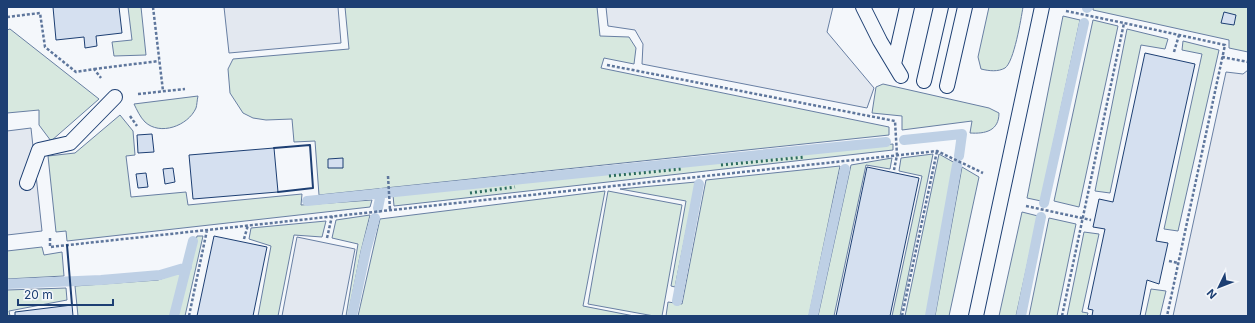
<svg xmlns="http://www.w3.org/2000/svg" width="1255" height="323" font-family="Inter,sans-serif">
<style>
.green{fill:#d7e8df;stroke:#687fa3}
.parking{fill:#e3e8f0;stroke:#687fa3}
.lines{fill:none;stroke-linecap:round;stroke-linejoin:round}
.stream{stroke:#bed0e5;stroke-width:10}
.building{fill:#d5e0f0;stroke:#1d3f73}
.service-casing{stroke:#1d3f73;stroke-width:16}
.path{stroke:#5e769c;stroke-width:2.5;stroke-dasharray:3 2;stroke-linecap:butt}
.service{stroke:#f4f7fb;stroke-width:14}
.hedge{stroke:#2c6c60;stroke-width:3;stroke-dasharray:2 3;stroke-linecap:butt}
.wall{stroke:#1d3f73;stroke-width:2}
</style>
<rect width="100%" height="100%" fill="#f4f7fb"/>
<path class="green" d="M 128,7 L 141,7 L 146,55 L 114,56 L 112,42 L 132,40 Z
M 345,7 L 597,7 L 600,36 L 629,37 L 636,48 L 634,64 L 604,58 L 601,68 L 889,127 L 889,135 L 319,195 L 315,141 L 294,142 L 292,119 L 266,120 L 253,118 L 243,113 L 230,93 L 228,69 L 233,59 L 349,49 Z
M 989,7 L 1023,7 C 1021,19 1014,62 1005,68 C 998,72 989,71 981,69 L 978,57 Z
M 1093,7 L 1248,7 L 1248,52 L 1229,48 L 1229,40 L 1093,10 Z
M 1063,16 L 1080,20 L 1041,201 L 1027,198 Z
M 1093,20 L 1118,26 L 1079,207 L 1054,201 Z
M 10,29 L 99,99 L 51,141 L 39,125 L 39,110 L 7,113 L 7,30 Z
M 1127,29 L 1168,39 L 1165,49 L 1141,45 L 1110,193 L 1095,191 Z
M 1183,41 L 1219,50 L 1178,231 L 1164,229 L 1202,54 L 1182,50 Z
M 883,84 L 989,108 L 999,113 C 999,131 985,134 970,133 L 972,121 L 902,130 L 902,116 L 872,113 L 876,87 Z
M 198,96 C 197,100 197,105 196,108 C 188,126 160,136 145,122 C 140,117 137,110 134,104 Z
M 120,115 L 133,131 L 135,155 L 126,156 L 131,197 L 186,192 L 188,205 L 302,194 L 301,205 L 372,200 L 370,207 L 67,241 L 66,231 L 56,232 L 48,156 L 75,153 Z
M 893,144 L 893,150 L 394,206 L 393,195 Z
M 933,154 L 900,316 L 892,316 L 922,176 L 899,171 L 901,158 Z
M 939,154 L 955,163 L 927,316 L 905,316 Z
M 892,158 L 890,169 L 866,165 L 834,316 L 818,316 L 851,165 Z
M 840,166 L 809,316 L 666,316 L 668,302 L 682,304 L 706,180 Z
M 962,167 L 979,177 L 949,316 L 935,316 Z
M 696,182 L 675,287 L 671,286 L 686,201 L 620,189 Z
M 605,191 L 583,306 L 634,316 L 358,316 L 380,219 Z
M 608,191 L 682,205 L 662,316 L 654,316 L 588,304 Z
M 1022,212 L 1038,216 L 1016,316 L 999,316 Z
M 370,215 L 361,251 L 348,316 L 346,316 L 358,244 L 332,238 L 336,220 Z
M 1049,218 L 1076,224 L 1057,316 L 1029,316 Z
M 326,221 L 322,237 L 294,235 L 278,316 L 258,316 L 271,246 L 249,239 L 251,228 Z
M 1084,232 L 1099,234 L 1082,312 L 1088,313 L 1087,316 L 1067,316 Z
M 197,236 L 203,236 L 185,316 L 177,316 Z
M 42,247 L 44,255 L 62,252 L 64,276 L 7,279 L 7,251 Z
M 183,271 L 170,316 L 78,316 L 75,286 L 158,280 Z
M 66,288 L 67,300 L 9,311 L 10,316 L 7,316 L 7,290 Z
M 1151,289 L 1166,291 L 1160,316 L 1145,316 Z"/>
<path class="parking" d="M 224,7 L 338,7 L 341,43 L 229,53 Z
M 606,7 L 833,7 L 827,32 L 874,88 L 867,108 L 642,64 L 643,44 L 635,30 L 608,26 Z
M 1248,70 L 1248,316 L 1173,316 L 1226,72 L 1243,74 Z
M 31,128 L 42,231 L 7,235 L 7,131 Z
M 297,237 L 355,249 L 342,316 L 282,316 Z"/>
<g class="lines">
<path class="stream" d="M 1087,8 L 1088,7
M 904,140 L 962,134 L 959,156
M 307,201 L 886,142
M 1044,203 L 1084,23
M 378,208 L 381,193
M 7,284 L 101,280 L 160,275 L 187,267
M 677,301 L 699,184
M 174,316 L 193,241
M 352,316 L 366,250 L 375,218
M 813,316 L 845,169
M 930,316 L 957,165
M 1021,316 L 1041,217"/>
</g>
<path class="building" d="M 53,7 L 119,7 L 122,33 L 96,36 L 97,46 L 85,48 L 84,37 L 56,40 Z
M 1224,12 L 1236,15 L 1234,25 L 1221,23 Z
M 1145,53 L 1195,64 L 1156,241 L 1168,243 L 1159,284 L 1147,280 L 1140,316 L 1092,316 L 1093,310 L 1088,309 L 1105,229 L 1093,227 L 1099,199 L 1113,202 Z
M 152,134 L 154,152 L 138,153 L 137,135 Z
M 274,148 L 278,192 L 193,199 L 189,155 Z
M 343,158 L 343,168 L 328,168 L 328,159 Z
M 867,167 L 919,178 L 890,316 L 836,316 Z
M 173,168 L 175,182 L 165,184 L 163,169 Z
M 146,173 L 148,187 L 138,188 L 136,174 Z
M 214,236 L 267,247 L 253,316 L 197,316 Z
M 72,305 L 73,316 L 15,316 L 15,312 Z"/>
<g class="lines">
<g class="service-casing">
<path id="service" d="M 863,7 L 880,41 L 901,76
M 894,64 L 907,7
M 924,81 L 941,7
M 947,86 L 965,7
M 27,183 L 39,150 L 70,143 L 115,97
M 976,316 L 1042,7"/>
</g>
<path class="path" d="M 153,7 L 163,91
M 1066,11 L 1124,23
M 7,17 L 40,13 L 45,47 L 76,72 L 94,69 L 101,78
M 1174,52 L 1179,35
M 1222,57 L 1248,62
M 607,65 L 895,121 L 897,155 L 894,170
M 94,69 L 159,61
M 138,94 L 185,89
M 130,116 L 137,126
M 388,176 L 390,210
M 1026,206 L 1091,220
M 50,238 L 50,247 L 937,151 L 983,173
M 327,238 L 332,216
M 244,239 L 248,225
M 1169,261 L 1178,263
M 189,316 L 207,230
M 902,316 L 937,151
M 1062,316 L 1124,23 L 1225,45 L 1167,316"/>
<use href="#service" class="service"/>
<path class="hedge" d="M 721,165 L 805,157
M 609,176 L 682,169
M 470,193 L 515,187"/>
<path class="wall" d="M 274,148 L 310,145 L 313,188 L 278,192
M 67,245 L 72,305"/>
</g>
<rect width="1255" height="323" fill="none" stroke="#1d3f73" stroke-width="16"/>
<g transform="translate(1219 287) rotate(227)" stroke="#f4f7fb" stroke-width="3" paint-order="stroke">
<path d="M0-3L7 15L0 10L-7 15Z" fill="#1d3f73"/>
<text y="-6" font-size="11" font-weight="bold" text-anchor="middle" fill="#1d3f73">N</text>
</g>
<path d="M18 299v6h95v-6" fill="none" stroke="#1d3f73" stroke-width="2"/>
<text x="24" y="299" font-size="12" fill="#1d3f73" stroke="#f4f7fb" stroke-width="3" paint-order="stroke">20 m</text>
</svg>
